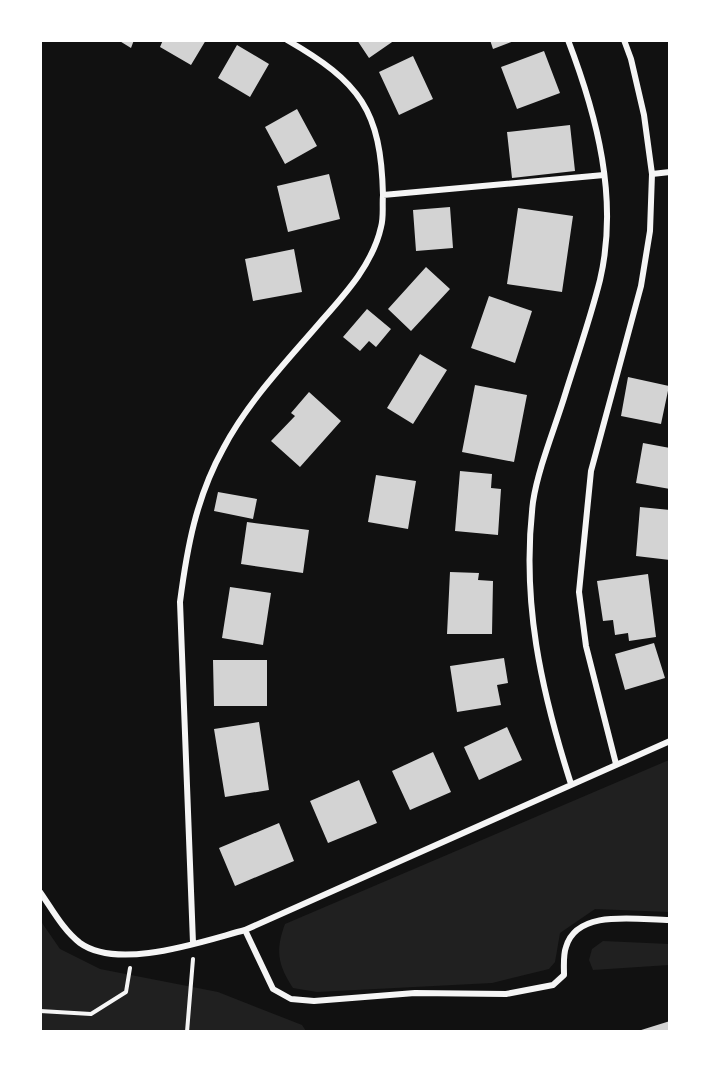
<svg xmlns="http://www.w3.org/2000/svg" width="710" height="1072" font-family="'Source Sans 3',sans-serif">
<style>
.green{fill:#202020}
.building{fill:#d3d3d3}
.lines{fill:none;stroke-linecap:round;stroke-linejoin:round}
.path{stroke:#f5f5f5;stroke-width:4}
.minor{stroke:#f5f5f5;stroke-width:6}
</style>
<rect width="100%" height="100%" fill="#111"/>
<path class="green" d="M 669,760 L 669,912 L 595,909 L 560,933 L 555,962 L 549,969 L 492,983 L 317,992 L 293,988 C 278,965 275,951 285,924 Z
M 40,920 L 60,949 L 100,969 L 218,992 L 302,1025 L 306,1031 L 41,1031 Z
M 603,941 L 669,944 L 669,965 L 593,970 L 589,960 L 592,949 Z"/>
<path class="building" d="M 118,40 L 134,40 L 131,48 Z
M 163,40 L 206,40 L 191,65 L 160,47 Z
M 357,40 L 395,40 L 369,58 Z
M 490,40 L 514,40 L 514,41 L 493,49 Z
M 237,45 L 269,64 L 250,97 L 218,78 Z
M 544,51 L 560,93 L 517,109 L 501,67 Z
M 413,56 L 433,99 L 399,115 L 379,72 Z
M 297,109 L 317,146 L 285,164 L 265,127 Z
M 570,125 L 575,171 L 512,178 L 507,132 Z
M 329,174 L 340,219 L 288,232 L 277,186 Z
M 450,207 L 453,248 L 416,251 L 413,210 Z
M 518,208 L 573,216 L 562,292 L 507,284 Z
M 294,249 L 302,292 L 253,301 L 245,259 Z
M 426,267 L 450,289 L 411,331 L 388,309 Z
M 489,296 L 532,311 L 515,363 L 471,348 Z
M 367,309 L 391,329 L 376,347 L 369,341 L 360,351 L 343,337 Z
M 420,354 L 447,370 L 413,424 L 387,408 Z
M 628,377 L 669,386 L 661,424 L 621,416 Z
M 475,385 L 527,395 L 514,462 L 462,452 Z
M 309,392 L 341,421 L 300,467 L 271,441 L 295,416 L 291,413 Z
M 643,443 L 670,448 L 670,489 L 636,483 Z
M 460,471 L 492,474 L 491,488 L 501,489 L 498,535 L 455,531 Z
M 376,475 L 416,481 L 408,529 L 368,522 Z
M 218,492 L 257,499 L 253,519 L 214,511 Z
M 640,507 L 670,510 L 670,560 L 636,556 Z
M 247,522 L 309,530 L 303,573 L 241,564 Z
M 450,572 L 479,573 L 478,580 L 493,581 L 492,634 L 447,634 Z
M 648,574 L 656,637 L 629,641 L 628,633 L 615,635 L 613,620 L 603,621 L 597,581 Z
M 230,587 L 271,593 L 263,645 L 222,638 Z
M 654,643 L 665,678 L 625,690 L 615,654 Z
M 504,658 L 508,683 L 497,685 L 501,705 L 457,712 L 450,666 Z
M 213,660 L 267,660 L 267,706 L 214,706 Z
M 259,722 L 269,790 L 225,797 L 214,729 Z
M 507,727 L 522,760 L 479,780 L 464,747 Z
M 433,752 L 451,792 L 410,810 L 392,771 Z
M 359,780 L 377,823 L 328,843 L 310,801 Z
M 279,823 L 294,861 L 235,886 L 219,848 Z
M 670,1021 L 670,1032 L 638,1032 L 638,1031 Z"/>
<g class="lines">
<path class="path" d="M 40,1011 L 91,1014 L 126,992 L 130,968
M 187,1032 L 193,959"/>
<path class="minor" d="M 287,40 C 360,82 381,110 383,195
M 568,40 C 597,116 619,199 600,280 C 590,320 576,359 564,398 C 554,430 538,469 533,502 C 521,601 541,690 571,784
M 652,174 L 670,172
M 616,764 L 586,646 L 579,592 L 591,471 L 641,286 L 650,231 L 652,174 L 644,115 L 631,59 L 624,40
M 40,892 C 52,909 63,930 80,943 C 119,971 203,941 245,930 L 670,741
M 245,930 L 273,989 L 291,999 L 314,1001 L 415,993 L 506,994 L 553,985 L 564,975 C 564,966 563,955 566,947 C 577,908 638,920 670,920
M 193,943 L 180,602 C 187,548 196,498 223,449 C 248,401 288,360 323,319 C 347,292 373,263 381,227 C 384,217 382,205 383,195 L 604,175"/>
</g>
<rect width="710" height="1072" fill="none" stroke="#ffffff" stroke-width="84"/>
</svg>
